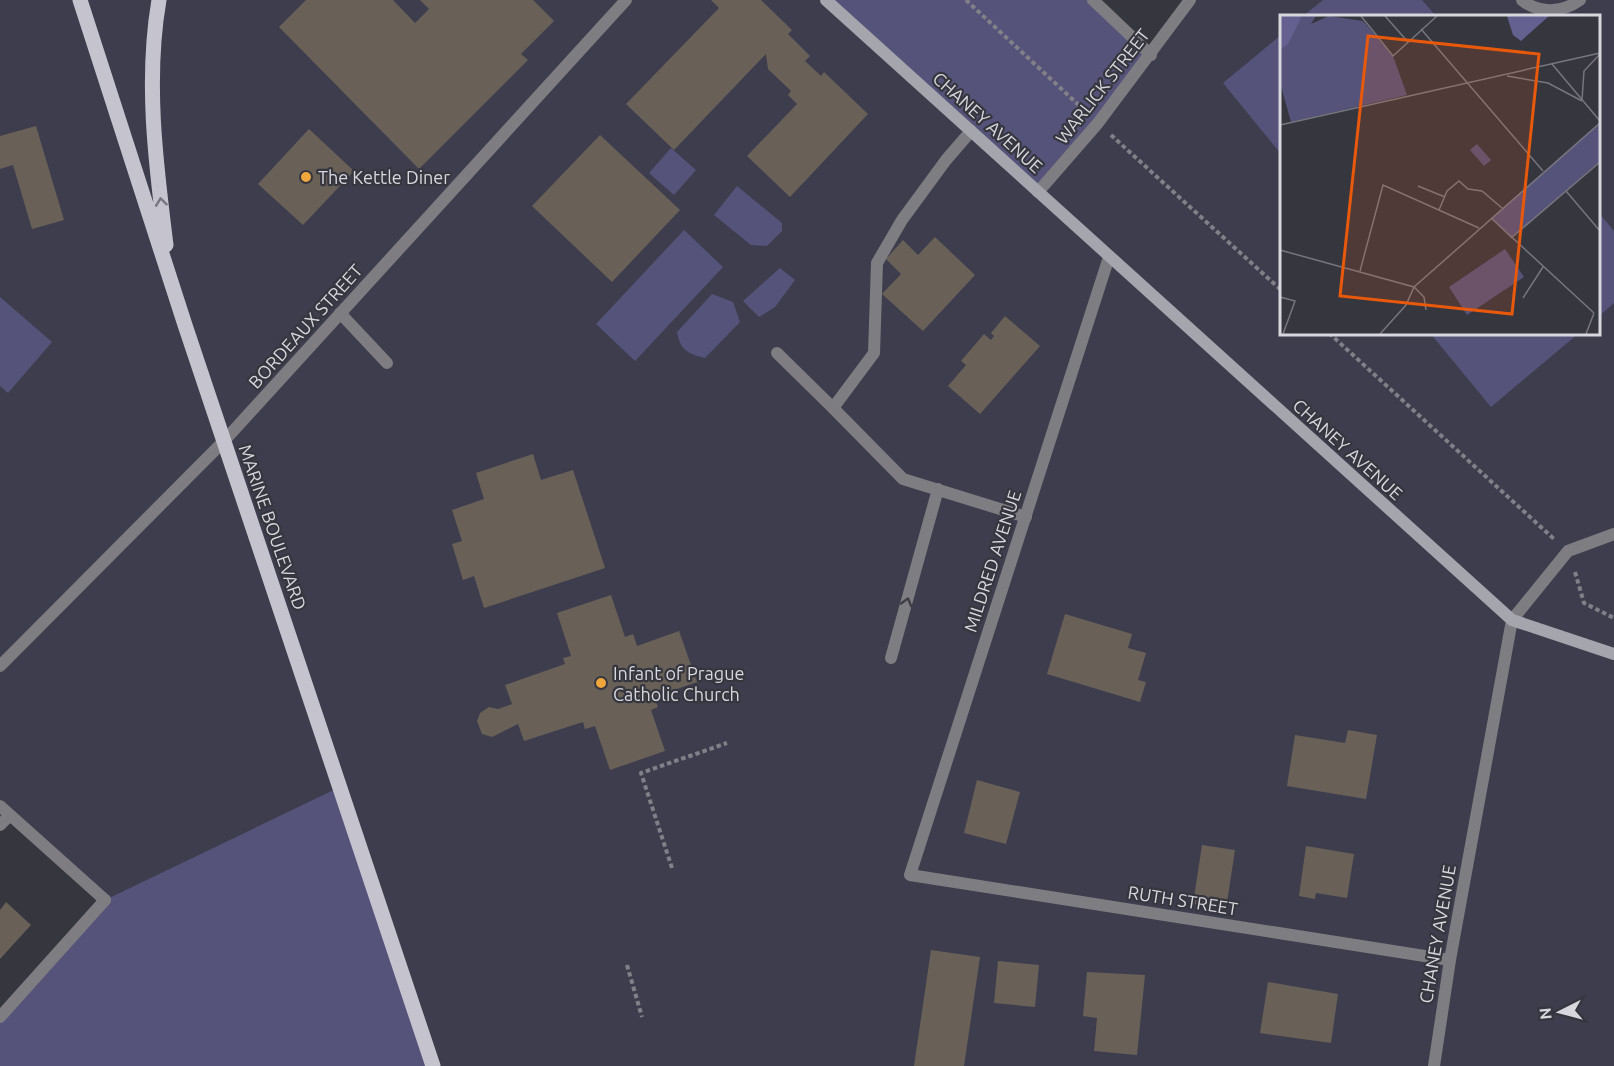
<svg xmlns="http://www.w3.org/2000/svg" width="1614" height="1066" font-family="Ubuntu,sans-serif">
<style>
.built{fill:#3e3d4d;fill-rule:evenodd}
.green{fill:#56537a}
.building{fill:#696158}
.lines{fill:none;stroke-linecap:round;stroke-linejoin:round}
.path{stroke:#818088;stroke-width:4;stroke-dasharray:4.5 3;stroke-linecap:butt}
.service{stroke:#7e7d82;stroke-width:12}
.minor{stroke:#7e7d82;stroke-width:12}
.tertiary{stroke:#7e7d82;stroke-width:12}
.secondary{stroke:#a5a5ad;stroke-width:12}
.primary{stroke:#c4c3ce;stroke-width:15}
.oneway{stroke:#76757f}
.oneway2{stroke:#3d3d46}
.poi-dot{fill:#efa73d;stroke:#36363f;stroke-width:2}
.labels{text-anchor:middle;dominant-baseline:central;stroke-width:4.5;stroke-linejoin:round;paint-order:stroke}
.street-label{font-size:18px;fill:#d8d7de;stroke:#36363f}
.poi-label{font-size:18px;fill:#d8d7de;stroke:#36363f;text-anchor:start}
.inset-road{fill:none;stroke:#77767f;stroke-width:1.5}
.view{fill:#e8590c;fill-opacity:0.15;stroke:#e8590c;stroke-width:3}
.inset-edge{fill:none;stroke:#d8d7de;stroke-width:3}
</style>
<rect width="100%" height="100%" fill="#36363f"/>
<path class="built" d="M 0,0 L 826,0 L 1038,192 L 1190,0 L 1614,0 L 1614,1066 L 433,1066 L 105,900 L 0,806 ZM 1281,16 L 1598,16 L 1598,333 L 1281,333 Z"/>
<path class="green" d="M 826,0 L 1093,0 L 1151,55 L 1038,192 Z
M 1323,0 L 1422,0 L 1436,16 L 1303,16 Z
M 1281,35 L 1281,154 L 1223,83 Z
M 671,148 L 696,170 L 674,195 L 649,173 Z
M 737,186 L 782,223 L 782,231 L 767,246 L 751,245 L 714,215 Z
M 1598,212 L 1614,231 L 1614,303 L 1598,317 Z
M 684,230 L 723,267 L 635,361 L 596,324 Z
M 780,268 L 795,280 L 775,307 L 759,317 L 743,301 Z
M 712,294 L 733,302 L 740,322 L 705,358 C 688,354 680,350 677,332 Z
M 0,297 L 52,342 L 8,393 L 0,386 Z
M 1430,333 L 1579,333 L 1491,407 Z
M 340,787 L 433,1066 L 0,1066 L 0,1017 L 105,900 Z"/>
<path class="building" d="M 306,0 L 393,0 L 415,23 L 429,9 L 420,0 L 533,0 L 554,21 L 521,54 L 528,60 L 419,169 L 279,27 Z
M 711,0 L 761,0 L 792,30 L 788,34 L 810,56 L 805,61 L 821,76 L 824,72 L 868,114 L 790,197 L 747,156 L 797,104 L 788,95 L 791,91 L 768,69 L 766,54 L 674,150 L 626,104 L 719,8 Z
M 36,126 L 64,220 L 32,229 L 13,165 L 0,169 L 0,136 Z
M 309,129 L 354,171 L 303,225 L 258,184 Z
M 600,135 L 680,210 L 612,282 L 532,206 Z
M 935,237 L 975,275 L 923,331 L 882,294 L 901,274 L 886,259 L 903,240 L 918,255 Z
M 1005,316 L 1040,346 L 980,414 L 948,386 L 966,365 L 961,361 L 984,334 L 991,340 L 994,336 L 991,333 Z
M 533,454 L 541,480 L 573,470 L 605,568 L 484,608 L 474,576 L 463,580 L 452,544 L 462,541 L 452,510 L 484,499 L 476,473 Z
M 611,595 L 625,637 L 633,634 L 637,646 L 679,631 L 697,682 L 654,697 L 658,707 L 651,710 L 665,751 L 610,770 L 595,726 L 585,729 L 583,722 L 524,741 L 518,724 L 492,737 L 482,734 L 477,721 L 480,713 L 489,707 L 498,709 L 512,704 L 505,685 L 565,664 L 563,658 L 571,656 L 557,613 Z
M 1065,614 L 1132,634 L 1128,648 L 1146,653 L 1138,680 L 1146,682 L 1140,702 L 1047,674 Z
M 1348,730 L 1377,735 L 1366,799 L 1287,786 L 1295,735 L 1345,743 Z
M 977,780 L 1020,792 L 1006,844 L 964,833 Z
M 1202,845 L 1235,850 L 1226,909 L 1193,904 Z
M 1306,846 L 1354,854 L 1347,898 L 1316,893 L 1315,899 L 1299,896 Z
M 6,902 L 31,925 L 0,959 L 0,910 Z
M 931,950 L 980,957 L 964,1066 L 914,1066 Z
M 998,961 L 1039,965 L 1035,1007 L 994,1003 Z
M 1087,972 L 1145,975 L 1137,1055 L 1094,1051 L 1097,1018 L 1083,1016 Z
M 1268,982 L 1338,994 L 1331,1043 L 1260,1033 Z"/>
<g class="lines">
<path class="path" d="M 966,0 L 1084,110
M 1111,135 L 1281,290
M 1329,333 L 1554,539
M 1575,572 L 1584,603 L 1614,618
M 672,868 L 641,773 L 727,743
M 627,965 L 642,1017"/>
<path class="service" d="M 1522,0 C 1539,14 1562,13 1580,0
M 971,131 L 946,160 L 902,220 L 877,263 L 874,353 L 833,408 L 903,479 L 1026,517
M 340,313 L 387,363
M 777,353 L 833,408
M 1512,620 L 1568,551 L 1614,534
M 891,658 L 938,489
M 0,1017 L 105,900"/>
<path class="minor" d="M 1093,0 L 1151,55
M 1109,257 L 910,875 L 1450,960
M 0,666 L 224,441 L 626,0
M 0,806 L 105,900
M 0,825 L 10,815
M 1434,1066 L 1450,960 L 1512,620"/>
<path class="tertiary" d="M 1038,192 L 1098,123 L 1190,0"/>
<path class="secondary" d="M 826,0 L 1512,620 L 1614,654"/>
<path class="primary" d="M 80,0 L 185,325 L 433,1066
M 159,0 C 145,81 156,165 166,245"/>
</g>
<defs><path id="oneway-chevron" d="M-2-3.5L2.5 0L-2 3.5" fill="none" stroke-width="1.6" stroke-linecap="round" stroke-linejoin="round" transform="scale(1.5)"/></defs>
<use class="oneway" href="#oneway-chevron" transform="translate(161 202) rotate(-97)"/>
<use class="oneway2" href="#oneway-chevron" transform="translate(907 602) rotate(-74)"/>
<g class="poi-dot">
<circle cx="306" cy="177" r="6"/>
<circle cx="601" cy="683" r="6"/>
</g>
<g class="labels">
<g class="street-label">
<text transform="translate(1102 86) rotate(-52)">WARLICK STREET</text>
<text transform="translate(988 122) rotate(42)">CHANEY AVENUE</text>
<text transform="translate(305 326) rotate(-48)">BORDEAUX STREET</text>
<text transform="translate(1348 449) rotate(42)">CHANEY AVENUE</text>
<text transform="translate(273 527) rotate(71)">MARINE BOULEVARD</text>
<text transform="translate(992 561) rotate(-72)">MILDRED AVENUE</text>
<text transform="translate(1183 900) rotate(9)">RUTH STREET</text>
<text transform="translate(1437 934) rotate(-80)">CHANEY AVENUE</text>
</g>
<g class="poi-label">
<text x="318" y="177">The Kettle Diner</text>
<text x="613" y="673">Infant of Prague<tspan x="613" dy="21">Catholic Church</tspan></text>
</g>
</g>
<g transform="translate(1280 15)">
<rect width="320" height="320" fill="#36363f"/>
<path d="M 22,1 L 36,1 L 31,9 L 49,1 L 83,6 L 113,41 L 127,80 L 11,107 L 0,68 L 0,35 ZM 319,108 L 319,147 L 231,223 L 211,203 ZM 197,129 L 211,145 L 204,151 L 190,135 ZM 225,234 L 244,262 L 187,300 L 169,272 Z" fill="#56537a"/>
<path d="M 0,1 L 22,1 L 8,29 L 0,35 ZM 227,1 L 269,1 L 241,26 L 233,20 Z" fill="#646090"/>
<path class="inset-road" d="M 81,1 L 113,41 L 157,1M 105,1 L 128,27M 141,14 L 263,156M 272,49 L 320,106M 227,61 L 268,68 L 302,86M 302,85 L 304,56 L 320,39M 0,110 L 320,38M 138,171 L 165,182M 286,176 L 320,216M 159,195 L 167,176 L 179,166 L 188,174 L 202,176 L 222,193M 211,203 L 314,298M 231,223 L 320,147M 0,235 L 134,272 L 144,282 L 146,295M 80,256 L 103,170 L 199,213M 0,282 L 15,286 L 3,319M 243,283 L 263,252M 100,319 L 126,290 L 134,272 L 320,108M 306,319 L 314,298"/>
<path class="view" d="M 88,21 L 259,39 L 232,299 L 60,281 Z"/>
<rect width="320" height="320" class="inset-edge"/>
</g>
<g transform="translate(1560 1012) rotate(264)" stroke="#36363f" stroke-width="4.5" paint-order="stroke">
<path d="M0-4.5L10 22L0 15L-10 22Z" fill="#d8d7de"/>
<text y="-9" font-size="16" font-weight="bold" text-anchor="middle" fill="#d8d7de">N</text>
</g>
</svg>
